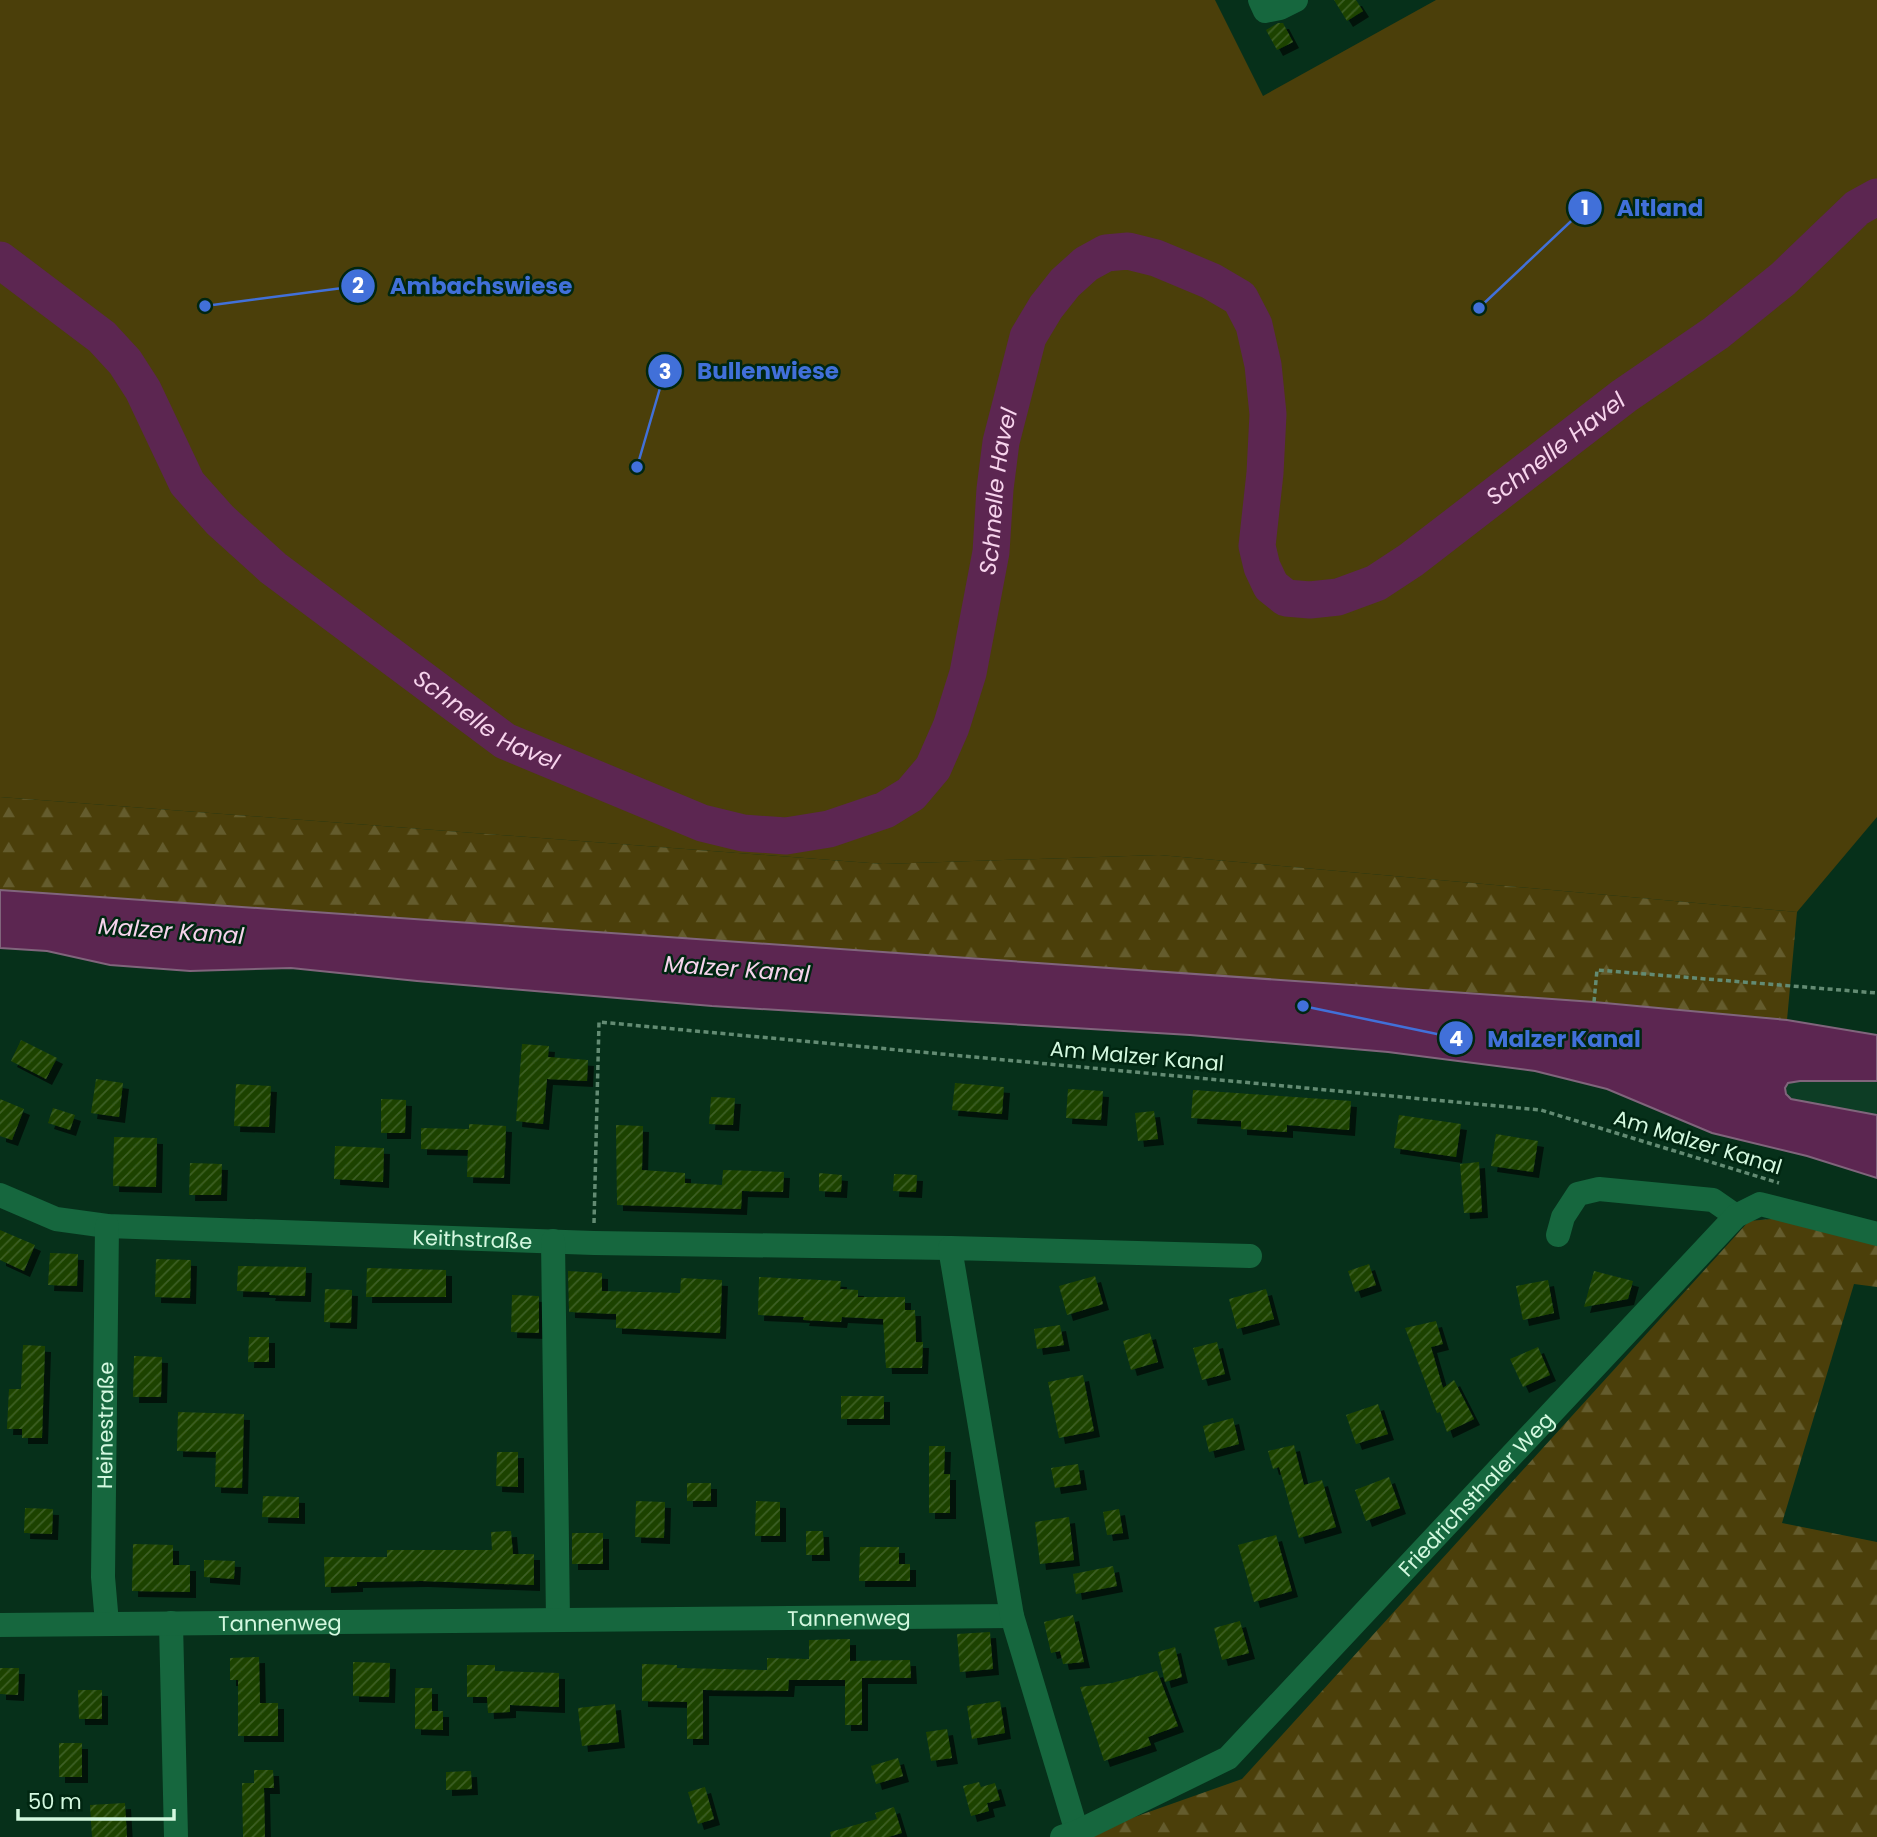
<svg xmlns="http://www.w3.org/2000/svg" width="1877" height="1837" font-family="Poppins,sans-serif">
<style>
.built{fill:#0d3d25}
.grass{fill:#4b3f0a}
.forest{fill:url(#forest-firs)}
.water{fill:#5c2651;stroke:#80657c;stroke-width:2}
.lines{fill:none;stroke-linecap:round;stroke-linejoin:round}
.river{stroke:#5c2651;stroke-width:37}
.building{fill:url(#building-hatch);filter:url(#shadow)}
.path{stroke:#638b73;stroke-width:3.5;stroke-dasharray:5 3.5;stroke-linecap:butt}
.minor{stroke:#16673e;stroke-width:24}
.labels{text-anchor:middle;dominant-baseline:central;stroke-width:5;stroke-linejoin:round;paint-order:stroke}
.street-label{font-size:21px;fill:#d3f8df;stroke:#002611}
.water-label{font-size:23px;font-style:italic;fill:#f7d4ed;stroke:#002611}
.leader{fill:none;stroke:#4170d9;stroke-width:2.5}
.callout-dot{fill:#4170d9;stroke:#002611;stroke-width:2.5}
.mark-label{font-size:21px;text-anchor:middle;font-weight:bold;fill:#fff}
.callout-label{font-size:23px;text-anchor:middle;font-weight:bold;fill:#4170d9;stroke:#002611;stroke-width:5;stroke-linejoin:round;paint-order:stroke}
</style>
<defs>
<pattern id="forest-firs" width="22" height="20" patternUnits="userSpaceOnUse" patternTransform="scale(1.75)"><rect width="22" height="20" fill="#4b3f0a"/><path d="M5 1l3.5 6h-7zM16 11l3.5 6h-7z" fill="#645c2d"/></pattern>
<pattern id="building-hatch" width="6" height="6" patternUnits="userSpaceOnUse" patternTransform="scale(1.75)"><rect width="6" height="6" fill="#1d4300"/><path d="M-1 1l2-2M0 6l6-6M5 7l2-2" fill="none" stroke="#3d5f25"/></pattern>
<filter id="shadow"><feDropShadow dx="6" dy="6" stdDeviation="0" flood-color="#0009"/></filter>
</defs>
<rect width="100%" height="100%" fill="#06301a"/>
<path class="built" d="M 1800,1081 L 1877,1081 L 1877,1115 L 1790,1099 L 1786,1094 L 1785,1088 L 1788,1083 Z"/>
<path class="grass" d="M 0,0 L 1215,0 L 1263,96 L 1436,0 L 1877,0 L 1877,817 L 1797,912 L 1159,855 L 883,864 L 0,797 Z"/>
<path class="forest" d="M 0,797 L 883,864 L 1159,855 L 1797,912 L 1787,1020 L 1594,1002 L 0,890 Z
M 1782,1218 L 1877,1242 L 1877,1287 L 1854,1284 L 1782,1523 L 1877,1542 L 1877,1837 L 1078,1837 L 1242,1779 L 1749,1221 Z"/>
<path class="water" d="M 0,890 L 1594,1002 L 1787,1020 L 1877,1035 L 1877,1081 L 1800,1081 L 1788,1083 L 1785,1088 L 1786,1094 L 1791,1099 L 1877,1115 L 1877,1178 L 1807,1156 L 1712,1133 L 1607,1089 L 1535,1071 L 1388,1052 L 1190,1035 L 712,1006 L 417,981 L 291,968 L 190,971 L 110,965 L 47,951 L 0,948 Z"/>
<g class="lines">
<path class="river" id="s1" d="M 0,260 L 102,337 L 125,362 L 143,390 L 187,483 L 220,520 L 273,568 L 505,741 L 702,823 L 743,833 L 786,836 L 829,829 L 885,810 L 911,794 L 933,768 L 951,727 L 968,673 L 991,552 L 995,489 L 1001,442 L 1028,337 L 1046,307 L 1065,283 L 1086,264 L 1106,253 L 1128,251 L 1156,258 L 1211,281 L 1240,298 L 1254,325 L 1263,365 L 1268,414 L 1265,473 L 1257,546 L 1262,567 L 1271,586 L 1286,598 L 1310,600 L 1338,597 L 1376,583 L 1411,560 L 1624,396 L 1716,333 L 1783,279 L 1857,208 L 1877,197"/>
</g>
<path class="building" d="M 1334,0 L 1356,0 L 1363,11 L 1347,21 Z
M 1278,23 L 1283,23 L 1293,42 L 1277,50 L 1266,30 Z
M 21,1040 L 57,1058 L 46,1079 L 11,1061 Z
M 522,1044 L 549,1046 L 548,1057 L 588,1060 L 587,1081 L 547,1079 L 543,1124 L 516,1121 Z
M 96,1079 L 123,1083 L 119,1117 L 91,1113 Z
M 955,1083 L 1004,1087 L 1002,1114 L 952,1110 Z
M 236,1084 L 271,1086 L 269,1127 L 234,1126 Z
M 1068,1089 L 1103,1091 L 1101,1120 L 1066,1118 Z
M 1193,1090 L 1351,1101 L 1349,1130 L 1287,1125 L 1287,1132 L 1241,1129 L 1241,1121 L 1191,1118 Z
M 711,1097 L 735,1098 L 733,1125 L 709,1124 Z
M 0,1099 L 24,1109 L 12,1140 L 0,1136 Z
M 381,1099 L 406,1100 L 405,1133 L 381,1133 Z
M 53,1108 L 75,1115 L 70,1130 L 48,1123 Z
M 1154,1111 L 1158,1139 L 1138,1141 L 1135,1113 Z
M 1399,1115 L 1461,1124 L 1456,1157 L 1394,1148 Z
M 469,1124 L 506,1126 L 504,1178 L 467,1177 L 468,1150 L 421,1149 L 421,1128 L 469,1129 Z
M 616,1125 L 643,1126 L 642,1170 L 685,1173 L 685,1183 L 722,1185 L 723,1170 L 784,1172 L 783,1192 L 742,1191 L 741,1209 L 617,1205 Z
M 1496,1134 L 1538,1141 L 1533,1172 L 1491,1166 Z
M 114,1137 L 157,1138 L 156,1187 L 113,1186 Z
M 335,1146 L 384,1148 L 383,1182 L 334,1179 Z
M 1479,1162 L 1482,1212 L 1464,1213 L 1460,1164 Z
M 190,1163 L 222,1164 L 221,1195 L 189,1195 Z
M 819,1173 L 842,1175 L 841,1192 L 819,1191 Z
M 894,1174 L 917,1175 L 916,1192 L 893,1191 Z
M 0,1230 L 35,1245 L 24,1271 L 0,1260 Z
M 50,1253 L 78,1254 L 77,1286 L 48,1285 Z
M 156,1259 L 191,1260 L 190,1298 L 155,1297 Z
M 1369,1264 L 1376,1285 L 1355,1292 L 1348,1271 Z
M 238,1266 L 306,1267 L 305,1296 L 269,1295 L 270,1292 L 237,1291 Z
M 367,1268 L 446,1270 L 446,1297 L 366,1297 Z
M 568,1271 L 602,1273 L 602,1291 L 680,1293 L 681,1278 L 722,1280 L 720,1333 L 616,1328 L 616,1314 L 569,1312 Z
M 1594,1271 L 1633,1281 L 1628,1299 L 1584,1307 Z
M 1095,1276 L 1103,1304 L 1067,1315 L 1059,1286 Z
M 759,1277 L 841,1281 L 840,1289 L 858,1290 L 858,1297 L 905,1297 L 905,1310 L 915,1310 L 916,1342 L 923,1342 L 922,1368 L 886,1368 L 883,1319 L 842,1317 L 841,1322 L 803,1320 L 804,1317 L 758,1315 Z
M 1548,1280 L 1554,1313 L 1523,1320 L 1516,1286 Z
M 325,1289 L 352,1290 L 351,1323 L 324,1322 Z
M 1266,1289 L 1274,1319 L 1237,1329 L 1229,1299 Z
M 512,1295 L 539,1296 L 539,1333 L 511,1332 Z
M 1436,1321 L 1443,1344 L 1431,1347 L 1443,1388 L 1454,1380 L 1474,1419 L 1447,1432 L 1440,1412 L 1437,1413 L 1405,1328 Z
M 1060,1325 L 1064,1345 L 1037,1349 L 1034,1329 Z
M 1150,1333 L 1158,1362 L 1131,1370 L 1123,1341 Z
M 249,1337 L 269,1337 L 269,1362 L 248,1362 Z
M 1217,1342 L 1225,1374 L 1202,1380 L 1193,1348 Z
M 23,1345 L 45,1346 L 42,1438 L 22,1438 L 22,1429 L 7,1429 L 9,1389 L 21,1389 Z
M 1538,1347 L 1550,1375 L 1523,1387 L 1510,1359 Z
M 134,1356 L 162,1357 L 161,1397 L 133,1397 Z
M 1083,1375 L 1094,1431 L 1059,1438 L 1048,1382 Z
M 841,1396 L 884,1396 L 884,1419 L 841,1419 Z
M 1378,1404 L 1388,1434 L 1356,1444 L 1346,1415 Z
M 178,1412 L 244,1414 L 242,1488 L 215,1487 L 216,1452 L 177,1451 Z
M 1233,1418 L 1239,1444 L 1209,1452 L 1203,1426 Z
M 1294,1445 L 1304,1485 L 1322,1480 L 1336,1527 L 1299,1538 L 1279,1467 L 1273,1469 L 1268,1451 Z
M 929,1446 L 945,1446 L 944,1474 L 950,1474 L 950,1513 L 929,1513 Z
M 497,1452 L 518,1452 L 518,1487 L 496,1486 Z
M 1078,1464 L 1081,1484 L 1055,1488 L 1051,1468 Z
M 1389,1477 L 1400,1508 L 1366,1521 L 1355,1490 Z
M 687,1483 L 711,1483 L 711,1501 L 687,1501 Z
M 263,1496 L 299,1497 L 299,1518 L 262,1517 Z
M 636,1501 L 665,1502 L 664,1538 L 635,1537 Z
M 756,1501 L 780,1502 L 780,1536 L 755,1536 Z
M 25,1508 L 53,1509 L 52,1534 L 24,1533 Z
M 1119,1509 L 1123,1533 L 1107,1535 L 1103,1512 Z
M 1069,1517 L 1074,1560 L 1040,1564 L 1035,1522 Z
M 511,1531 L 513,1554 L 534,1554 L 534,1585 L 422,1581 L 357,1582 L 357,1586 L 325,1587 L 324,1557 L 387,1557 L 387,1550 L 492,1550 L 491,1532 Z
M 806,1531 L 823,1531 L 824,1555 L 806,1555 Z
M 572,1533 L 603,1533 L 603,1564 L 572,1564 Z
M 1276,1535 L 1292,1591 L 1254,1602 L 1238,1545 Z
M 133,1544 L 173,1545 L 173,1565 L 190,1565 L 190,1592 L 132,1591 Z
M 860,1547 L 899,1547 L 899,1564 L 910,1564 L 910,1581 L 859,1581 Z
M 204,1560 L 235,1561 L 234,1579 L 204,1577 Z
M 1113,1566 L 1117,1586 L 1076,1594 L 1073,1574 Z
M 1073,1615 L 1084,1662 L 1063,1664 L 1060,1651 L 1051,1653 L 1044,1622 Z
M 1240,1621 L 1249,1653 L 1222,1660 L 1214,1628 Z
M 990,1632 L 993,1669 L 960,1672 L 957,1634 Z
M 850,1639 L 850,1661 L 910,1660 L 911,1678 L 862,1678 L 862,1725 L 845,1725 L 845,1680 L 789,1680 L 788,1691 L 703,1690 L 703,1739 L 687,1739 L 687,1702 L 642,1701 L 642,1664 L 677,1665 L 677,1668 L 767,1670 L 767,1658 L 809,1659 L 809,1640 Z
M 1175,1647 L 1182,1677 L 1165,1682 L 1158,1652 Z
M 259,1657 L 260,1703 L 278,1703 L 278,1736 L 238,1736 L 238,1680 L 230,1680 L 230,1658 Z
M 353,1662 L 390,1663 L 389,1697 L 353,1696 Z
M 467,1665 L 495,1665 L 495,1671 L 559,1673 L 559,1707 L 510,1705 L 510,1712 L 488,1713 L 487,1697 L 467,1697 Z
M 0,1668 L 19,1668 L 18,1695 L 0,1694 Z
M 1157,1671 L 1178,1726 L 1148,1737 L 1151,1745 L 1104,1761 L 1080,1687 L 1112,1683 Z
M 415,1688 L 432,1688 L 432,1711 L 443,1711 L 443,1730 L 415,1729 Z
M 78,1690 L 102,1690 L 102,1719 L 79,1719 Z
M 1000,1701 L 1005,1733 L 972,1739 L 967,1706 Z
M 615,1704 L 619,1742 L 582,1746 L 578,1708 Z
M 947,1729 L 952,1758 L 931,1761 L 926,1732 Z
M 59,1743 L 82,1743 L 82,1777 L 59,1777 Z
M 898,1758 L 903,1776 L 876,1784 L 871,1766 Z
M 254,1770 L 273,1770 L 274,1788 L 264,1788 L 265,1837 L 243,1837 L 242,1783 L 254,1783 Z
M 471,1771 L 472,1789 L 446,1790 L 446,1772 Z
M 979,1782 L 981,1787 L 995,1783 L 1000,1800 L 987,1803 L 989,1811 L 971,1816 L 963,1786 Z
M 705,1787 L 714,1819 L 698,1824 L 688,1792 Z
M 125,1803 L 127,1837 L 92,1837 L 90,1805 Z
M 894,1807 L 902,1833 L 888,1837 L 831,1837 L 830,1832 L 877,1819 L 875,1813 Z"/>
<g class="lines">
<path class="path" d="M 1594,1002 L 1597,970 L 1877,993
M 594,1223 L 599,1022 L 1541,1110 L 1779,1183"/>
<g class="minor">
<path d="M 1260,0 L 1265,11 L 1280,8 L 1296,0"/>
<path id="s2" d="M 0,1195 L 56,1219 L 107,1226 L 594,1243 L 950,1248"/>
<path d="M 1558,1235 L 1563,1217 L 1578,1194 L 1599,1189 L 1713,1200 L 1736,1216"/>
<path d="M 553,1241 L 558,1620"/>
<path id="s3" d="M 107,1623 L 103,1577 L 107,1226"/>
<path d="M 171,1623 L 176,1837"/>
<path id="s4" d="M 0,1625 L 1012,1616"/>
<path d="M 1077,1832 L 1012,1616 L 950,1248 L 1250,1256"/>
<path id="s5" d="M 1062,1837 L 1077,1832 L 1228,1758 L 1736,1216 L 1760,1204 L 1877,1234"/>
</g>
</g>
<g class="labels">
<g class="street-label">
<text transform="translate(1137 1056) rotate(5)">Am Malzer Kanal</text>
<text transform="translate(1698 1142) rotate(17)">Am Malzer Kanal</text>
<text stroke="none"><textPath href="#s2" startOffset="478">Keithstraße</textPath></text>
<text stroke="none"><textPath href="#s3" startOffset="198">Heinestraße</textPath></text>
<text stroke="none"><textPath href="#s5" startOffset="546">Friedrichsthaler Weg</textPath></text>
<text stroke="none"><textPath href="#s4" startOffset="849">Tannenweg</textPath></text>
<text stroke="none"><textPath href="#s4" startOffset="280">Tannenweg</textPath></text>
</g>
<g class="water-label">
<text stroke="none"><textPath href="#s1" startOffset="2511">Schnelle Havel</textPath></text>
<text stroke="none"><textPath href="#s1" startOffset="1460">Schnelle Havel</textPath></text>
<text stroke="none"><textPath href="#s1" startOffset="682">Schnelle Havel</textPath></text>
<text transform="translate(171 931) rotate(4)">Malzer Kanal</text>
<text transform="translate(737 969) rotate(4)">Malzer Kanal</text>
</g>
</g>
<path class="leader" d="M1479 308L1585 208M205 306L358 286M637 467L665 371M1303 1006L1456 1038"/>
<g class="callout-dot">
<circle cx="1479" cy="308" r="7"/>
<circle cx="205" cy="306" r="7"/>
<circle cx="637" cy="467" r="7"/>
<circle cx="1303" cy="1006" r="7"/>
<circle cx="1585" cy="208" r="18"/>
<circle cx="358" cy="286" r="18"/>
<circle cx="665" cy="371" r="18"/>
<circle cx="1456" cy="1038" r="18"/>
</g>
<g class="mark-label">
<text x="1585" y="215">1</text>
<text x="358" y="293">2</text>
<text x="665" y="379">3</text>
<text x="1456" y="1046">4</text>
</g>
<g class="callout-label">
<text x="1660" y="216">Altland</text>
<text x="481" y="294">Ambachswiese</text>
<text x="768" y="379">Bullenwiese</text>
<text x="1564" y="1047">Malzer Kanal</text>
</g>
<path d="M18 1809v10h156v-10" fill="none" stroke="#d3f8df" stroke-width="3.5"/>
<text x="28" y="1809" font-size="21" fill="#d3f8df" stroke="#002611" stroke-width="5" paint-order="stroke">50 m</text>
</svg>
